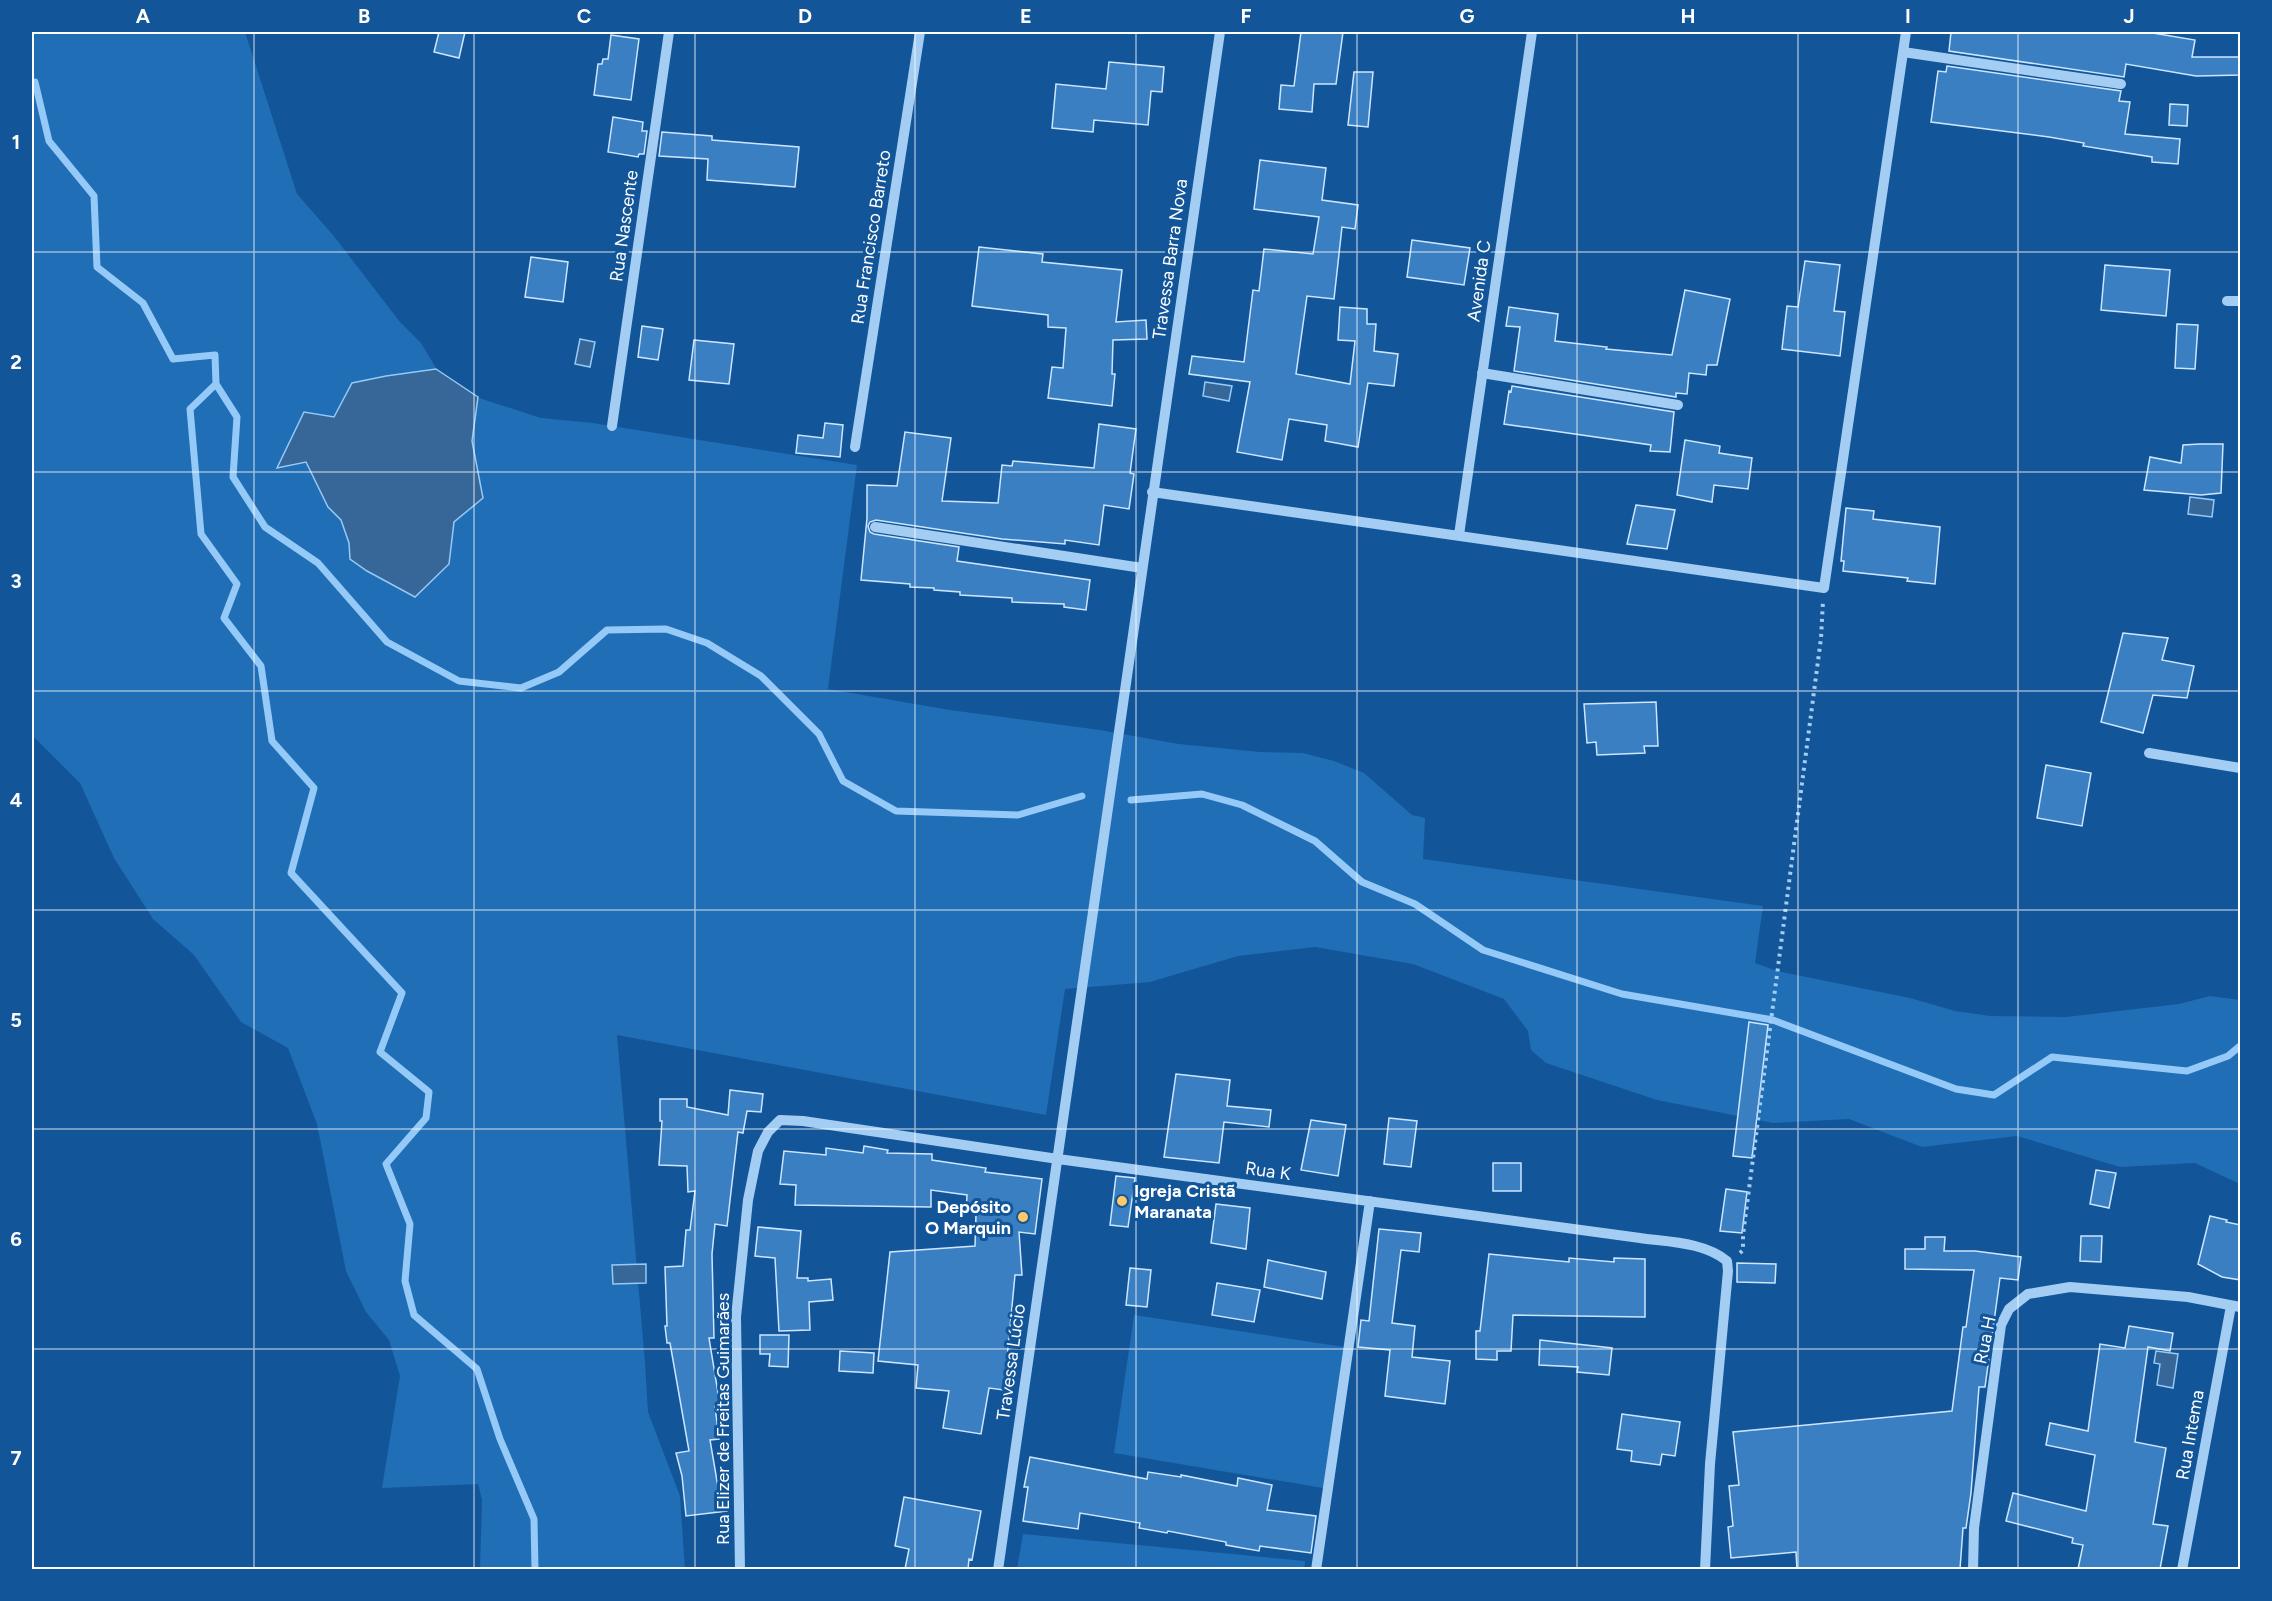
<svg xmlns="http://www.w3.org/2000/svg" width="2272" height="1601" font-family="Figtree,sans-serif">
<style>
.green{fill:#206eb6}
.water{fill:#366798;stroke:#95c9f7;stroke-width:1.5}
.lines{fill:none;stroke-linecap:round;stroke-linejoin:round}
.stream{stroke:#95c9f7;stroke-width:7}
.building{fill:#3a7fc1;stroke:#cce6fe;stroke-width:1.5}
.path{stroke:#a4cdf4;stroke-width:4;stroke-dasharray:3 4.5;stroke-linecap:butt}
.minor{stroke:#a4cdf4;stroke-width:10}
.grid{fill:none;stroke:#fff;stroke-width:1.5;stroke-opacity:0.55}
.poi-dot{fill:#ffc966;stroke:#125599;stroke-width:2}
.labels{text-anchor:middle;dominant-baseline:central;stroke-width:6;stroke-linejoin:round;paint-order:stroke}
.street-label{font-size:18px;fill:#fff;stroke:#125599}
.poi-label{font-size:18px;font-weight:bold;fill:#fff;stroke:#125599;text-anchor:start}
.neatline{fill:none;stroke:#fff;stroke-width:2}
.grid-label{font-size:20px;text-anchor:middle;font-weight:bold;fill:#fff}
</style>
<rect width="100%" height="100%" fill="#125599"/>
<path class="green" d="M 32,32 L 245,32 L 297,194 L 333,235 L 400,322 L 421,343 L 448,388 L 541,418 L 593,423 L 857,465 L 828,689 L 950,710 L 1100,730 L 1179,744 L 1260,752 L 1303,753 L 1334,761 L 1364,773 L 1412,815 L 1425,818 L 1423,859 L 1763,906 L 1755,963 L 1777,971 L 1910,998 L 1955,1011 L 1990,1016 L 2066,1017 L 2179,1004 L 2210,996 L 2240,1000 L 2240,1184 L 2195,1163 L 2120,1167 L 2017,1136 L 1922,1147 L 1849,1119 L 1773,1123 L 1657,1100 L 1546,1063 L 1531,1050 L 1528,1031 L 1504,999 L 1413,964 L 1315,947 L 1238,956 L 1150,982 L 1065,989 L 1046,1115 L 617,1035 L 645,1363 L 648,1412 L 680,1496 L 685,1569 L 480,1569 L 482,1500 L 478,1484 L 382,1488 L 400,1376 L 389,1340 L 366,1312 L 346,1271 L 317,1124 L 288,1048 L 241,1022 L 194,955 L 153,919 L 114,858 L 80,783 L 32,735 Z
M 1134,1315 L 1344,1347 L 1329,1489 L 1114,1453 Z
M 1023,1534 L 1305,1561 L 1304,1570 L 1017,1569 Z"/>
<path class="water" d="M 580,339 L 595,342 L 590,367 L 575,364 Z
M 436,369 L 478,397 L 472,441 L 483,498 L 454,522 L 449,564 L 415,597 L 367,571 L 350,559 L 349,543 L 341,520 L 328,507 L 306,462 L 277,468 L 304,412 L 334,417 L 352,383 L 386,376 Z
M 1205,382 L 1232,386 L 1229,401 L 1203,396 Z
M 2190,497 L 2214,500 L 2212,517 L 2188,514 Z
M 646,1264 L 646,1283 L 613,1284 L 612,1265 Z
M 2156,1351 L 2178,1354 L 2173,1388 L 2157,1385 L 2160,1364 L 2154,1363 Z"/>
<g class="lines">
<path class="stream" d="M 32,83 L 35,82 L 49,141 L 94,196 L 97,267 L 143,303 L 173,359 L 215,355 L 216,384 L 190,409 L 201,534 L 237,584 L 224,618 L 261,666 L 272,741 L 314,788 L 291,873 L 402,993 L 380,1052 L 429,1092 L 426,1118 L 386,1164 L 410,1224 L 405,1281 L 414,1315 L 477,1369 L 500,1439 L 534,1519 L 535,1570
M 216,384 L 237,417 L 233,477 L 265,527 L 318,563 L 387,642 L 459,681 L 521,688 L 559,672 L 607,630 L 666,629 L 707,643 L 761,676 L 819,734 L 843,781 L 896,811 L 1018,815 L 1082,796
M 1131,800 L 1202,794 L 1242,805 L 1315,841 L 1362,882 L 1415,904 L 1483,950 L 1622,994 L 1773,1020 L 1956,1089 L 1994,1095 L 2052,1057 L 2187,1071 L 2228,1056 L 2240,1046"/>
</g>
<path class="building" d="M 439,32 L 465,32 L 459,58 L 434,52 Z
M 1301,32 L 1343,32 L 1336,84 L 1314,84 L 1312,112 L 1279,109 L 1281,85 L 1294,86 Z
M 1951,32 L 2147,32 L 2195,40 L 2192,57 L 2241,57 L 2241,75 L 2196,76 L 2126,64 L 2124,77 L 1949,51 Z
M 611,35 L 639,39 L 631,100 L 594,95 L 598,64 L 602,64 L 603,59 L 608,59 Z
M 1109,62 L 1164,67 L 1162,92 L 1151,91 L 1148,125 L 1094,120 L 1093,132 L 1052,128 L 1056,84 L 1106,89 Z
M 1947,66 L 2121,91 L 2119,101 L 2130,102 L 2125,134 L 2180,139 L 2178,164 L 2152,162 L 2152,157 L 2083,146 L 2084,143 L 2049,137 L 1931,122 L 1938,71 L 1946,72 Z
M 1354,72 L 1373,72 L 1368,127 L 1348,125 Z
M 2170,104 L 2188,105 L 2187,126 L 2169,125 Z
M 613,117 L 643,122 L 642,131 L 647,131 L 644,154 L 639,154 L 638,157 L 608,152 Z
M 662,132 L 712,136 L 712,140 L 799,147 L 795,187 L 707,180 L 708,159 L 659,156 Z
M 1260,160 L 1326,168 L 1322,200 L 1358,205 L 1355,229 L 1342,227 L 1334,299 L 1307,296 L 1296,374 L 1350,384 L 1355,341 L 1338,340 L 1340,307 L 1367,309 L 1367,324 L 1376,324 L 1374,351 L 1398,354 L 1394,386 L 1368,383 L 1358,447 L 1325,441 L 1327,425 L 1289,419 L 1282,460 L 1237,452 L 1250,382 L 1189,374 L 1192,356 L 1244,362 L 1253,290 L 1259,291 L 1264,249 L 1313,254 L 1319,217 L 1254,209 Z
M 1412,240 L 1470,248 L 1464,285 L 1407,277 Z
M 979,247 L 1043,254 L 1042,262 L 1122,270 L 1116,322 L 1146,320 L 1147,339 L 1113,340 L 1112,374 L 1115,374 L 1112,406 L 1048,398 L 1052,367 L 1063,368 L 1066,328 L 1048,327 L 1048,315 L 972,306 Z
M 531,257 L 568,262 L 563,302 L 525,297 Z
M 1805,261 L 1840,265 L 1834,311 L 1845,312 L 1840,356 L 1782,349 L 1787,306 L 1798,307 Z
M 2105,265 L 2170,270 L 2166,316 L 2101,310 Z
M 1685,290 L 1730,299 L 1717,365 L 1707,365 L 1706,375 L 1689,373 L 1687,394 L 1676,393 L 1676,397 L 1514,371 L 1520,327 L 1506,326 L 1509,307 L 1558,314 L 1555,341 L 1607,347 L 1606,349 L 1672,355 Z
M 2177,324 L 2198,325 L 2195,369 L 2175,368 Z
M 642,326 L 663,329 L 658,360 L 638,357 Z
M 694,340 L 734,344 L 729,384 L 689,380 Z
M 1512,386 L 1674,412 L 1670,452 L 1650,451 L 1651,445 L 1504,424 L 1509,391 L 1511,392 Z
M 825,423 L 843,425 L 840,457 L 796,453 L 798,435 L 823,438 Z
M 1099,424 L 1136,429 L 1130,473 L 1134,474 L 1129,509 L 1104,505 L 1099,545 L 1065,540 L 1065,544 L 1002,539 L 876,520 L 870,522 L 868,526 L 870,532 L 874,534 L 959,547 L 957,561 L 1090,580 L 1086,610 L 1064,607 L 1064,604 L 1012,602 L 1012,598 L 960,595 L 960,592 L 934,590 L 934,588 L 910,587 L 910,584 L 861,580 L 867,518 L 867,485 L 897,486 L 905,432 L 951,438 L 942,501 L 998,503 L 1002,465 L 1012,466 L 1013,461 L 1094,468 Z
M 1685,440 L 1720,446 L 1719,453 L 1752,458 L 1748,489 L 1714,485 L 1712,502 L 1677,495 Z
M 2200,444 L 2223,444 L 2221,493 L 2201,495 L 2144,490 L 2150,457 L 2181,463 L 2183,445 Z
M 1636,505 L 1675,510 L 1667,549 L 1627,544 Z
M 1846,508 L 1874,511 L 1873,519 L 1940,527 L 1935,584 L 1907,581 L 1908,578 L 1843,571 L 1844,561 L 1841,561 Z
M 2123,633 L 2168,638 L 2162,660 L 2194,666 L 2187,698 L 2153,695 L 2143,733 L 2101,722 Z
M 1656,702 L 1658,746 L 1644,746 L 1645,753 L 1597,755 L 1596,742 L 1587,743 L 1584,704 Z
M 2046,765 L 2091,773 L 2082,826 L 2037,818 Z
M 1749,1022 L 1768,1025 L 1752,1158 L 1733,1156 Z
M 1176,1074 L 1230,1080 L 1227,1106 L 1271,1110 L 1269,1127 L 1224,1122 L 1219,1163 L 1164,1157 Z
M 730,1090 L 763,1094 L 761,1112 L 747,1111 L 743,1133 L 738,1132 L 727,1226 L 715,1224 L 712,1254 L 714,1338 L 709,1338 L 720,1405 L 715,1406 L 719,1439 L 710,1440 L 718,1487 L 725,1486 L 727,1511 L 686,1516 L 682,1476 L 676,1453 L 689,1451 L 670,1343 L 667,1343 L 665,1326 L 667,1326 L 665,1267 L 683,1266 L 686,1230 L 690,1230 L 695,1191 L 688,1192 L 687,1166 L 659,1165 L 662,1121 L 660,1121 L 660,1099 L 687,1099 L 687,1107 L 728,1115 Z
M 1389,1118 L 1417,1121 L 1411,1167 L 1384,1164 Z
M 1311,1120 L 1346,1125 L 1338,1176 L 1301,1170 Z
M 864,1146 L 888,1150 L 887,1153 L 932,1154 L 932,1160 L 986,1168 L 985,1172 L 1042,1179 L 1035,1234 L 1019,1232 L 1022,1275 L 1015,1275 L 1004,1390 L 989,1388 L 981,1434 L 943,1428 L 949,1391 L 916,1388 L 918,1365 L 878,1361 L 890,1252 L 975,1246 L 976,1213 L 966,1213 L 967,1195 L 931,1190 L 931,1207 L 795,1205 L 796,1185 L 780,1184 L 784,1151 L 826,1155 L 826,1148 L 863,1153 Z
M 1493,1163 L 1521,1163 L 1521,1191 L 1493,1191 Z
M 2096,1170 L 2116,1173 L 2109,1208 L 2090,1204 Z
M 1116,1176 L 1135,1178 L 1128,1227 L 1110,1225 Z
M 1726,1189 L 1747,1192 L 1742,1233 L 1720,1231 Z
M 1216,1204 L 1250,1208 L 1246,1249 L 1211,1243 Z
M 2210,1216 L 2227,1220 L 2226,1222 L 2241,1225 L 2241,1280 L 2222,1277 L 2198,1264 Z
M 758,1227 L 801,1231 L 797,1278 L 808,1278 L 808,1281 L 831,1279 L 833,1300 L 809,1302 L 810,1330 L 779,1331 L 775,1258 L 755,1256 Z
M 1379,1229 L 1421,1233 L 1419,1252 L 1401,1250 L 1392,1323 L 1415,1326 L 1412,1357 L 1450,1361 L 1445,1404 L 1385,1396 L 1390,1350 L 1358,1347 L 1361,1320 L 1369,1321 Z
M 2081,1236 L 2102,1236 L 2101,1262 L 2080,1261 Z
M 1925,1237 L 1945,1237 L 1944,1251 L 1975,1251 L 2021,1257 L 2018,1280 L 2000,1278 L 1985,1387 L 1979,1387 L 1971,1493 L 1966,1528 L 1963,1528 L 1960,1569 L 1797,1569 L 1796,1552 L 1731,1558 L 1728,1527 L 1733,1526 L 1729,1486 L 1739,1485 L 1733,1432 L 1952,1411 L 1963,1327 L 1966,1327 L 1974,1270 L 1905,1269 L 1905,1249 L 1925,1249 Z
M 1489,1254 L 1569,1262 L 1569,1258 L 1614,1262 L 1614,1258 L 1645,1259 L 1645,1317 L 1513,1315 L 1511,1351 L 1497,1351 L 1497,1360 L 1476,1359 L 1476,1331 L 1480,1331 Z
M 1268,1260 L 1326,1272 L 1322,1299 L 1264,1287 Z
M 1737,1263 L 1776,1264 L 1775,1283 L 1737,1282 Z
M 1130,1268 L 1151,1270 L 1147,1307 L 1126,1305 Z
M 1217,1283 L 1260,1290 L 1254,1322 L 1212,1315 Z
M 2129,1326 L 2173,1333 L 2170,1351 L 2148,1347 L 2135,1442 L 2166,1448 L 2153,1524 L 2168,1526 L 2160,1569 L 2078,1569 L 2083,1545 L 2072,1543 L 2073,1538 L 2006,1521 L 2013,1493 L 2086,1511 L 2095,1455 L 2046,1445 L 2050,1423 L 2088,1431 L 2100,1344 L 2125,1348 Z
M 760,1335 L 789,1335 L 788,1367 L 769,1366 L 770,1354 L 760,1354 Z
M 1540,1340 L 1612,1348 L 1609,1375 L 1577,1372 L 1578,1367 L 1539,1365 Z
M 840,1351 L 874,1353 L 873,1373 L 839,1371 Z
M 1622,1414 L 1680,1422 L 1675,1456 L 1662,1454 L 1660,1465 L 1631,1461 L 1632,1451 L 1617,1449 Z
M 1030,1457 L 1147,1479 L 1148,1472 L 1181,1477 L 1181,1475 L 1237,1486 L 1238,1478 L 1272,1485 L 1267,1510 L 1316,1516 L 1311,1553 L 1260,1546 L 1259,1551 L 1226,1545 L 1226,1542 L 1168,1531 L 1167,1533 L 1139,1528 L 1140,1523 L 1080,1513 L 1078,1529 L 1023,1521 L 1028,1487 L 1024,1487 Z
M 904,1497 L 981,1511 L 972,1560 L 969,1559 L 968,1569 L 905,1569 L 909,1549 L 895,1546 Z"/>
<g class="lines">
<path class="path" d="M 1740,1253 L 1743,1250 L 1743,1235 L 1821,638 L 1823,601"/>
<path class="minor" d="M 1903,52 L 2121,84
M 2227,301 L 2240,301
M 1482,373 L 1678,405
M 612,426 L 669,32
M 855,447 L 920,32
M 1152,492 L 1824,588 L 1906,32
M 875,527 L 1142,568
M 1459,535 L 1532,32
M 2149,753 L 2240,768
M 740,1570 L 736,1317 L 748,1200 L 758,1151 L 768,1132 L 780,1120 L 803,1121 L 1058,1159 L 1640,1238 C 1668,1242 1704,1242 1727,1261 L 1728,1271 L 1710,1464 L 1705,1570
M 998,1570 L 1220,32
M 1316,1570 L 1370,1201
M 1973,1570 L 1974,1528 L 2001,1325 L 2009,1309 L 2028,1294 L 2070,1287 L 2188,1297 L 2240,1307
M 2182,1570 L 2231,1306"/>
</g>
<path class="grid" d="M 254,32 L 254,1570M 474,32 L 474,1570M 695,32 L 695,1570M 915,32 L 915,1570M 1136,32 L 1136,1570M 1357,32 L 1357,1570M 1577,32 L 1577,1570M 1798,32 L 1798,1570M 2018,32 L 2018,1570M 32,252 L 2240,252M 32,472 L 2240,472M 32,691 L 2240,691M 32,910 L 2240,910M 32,1129 L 2240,1129M 32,1349 L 2240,1349"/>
<g class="poi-dot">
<circle cx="1122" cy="1201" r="6"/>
<circle cx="1023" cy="1217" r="6"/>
</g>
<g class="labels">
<g class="street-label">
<text transform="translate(624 226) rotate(-82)">Rua Nascente</text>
<text transform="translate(871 237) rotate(-81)">Rua Francisco Barreto</text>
<text transform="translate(1170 259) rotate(-82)">Travessa Barra Nova</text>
<text transform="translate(1479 281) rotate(-82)">Avenida C</text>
<text transform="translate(1268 1171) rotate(8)">Rua K</text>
<text transform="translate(1985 1340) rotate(-78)">Rua H</text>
<text transform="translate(1011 1362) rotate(-82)">Travessa Lúcio</text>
<text transform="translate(723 1419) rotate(-90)">Rua Elizer de Freitas Guimarães</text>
<text transform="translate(2190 1435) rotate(-80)">Rua Intema</text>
</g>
<g class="poi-label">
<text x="1134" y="1191">Igreja Cristã<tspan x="1134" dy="21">Maranata</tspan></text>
<text x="1011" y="1207" text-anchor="end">Depósito<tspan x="1011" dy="21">O Marquin</tspan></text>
</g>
</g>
<rect width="2272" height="1601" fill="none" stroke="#125599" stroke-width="66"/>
<rect x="33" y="33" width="2206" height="1535" class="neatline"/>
<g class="grid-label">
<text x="143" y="23">A</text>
<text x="364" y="23">B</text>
<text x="584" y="23">C</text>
<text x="805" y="23">D</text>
<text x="1026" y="23">E</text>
<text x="1246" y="23">F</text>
<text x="1467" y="23">G</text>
<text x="1688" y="23">H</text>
<text x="1908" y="23">I</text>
<text x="2129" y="23">J</text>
<text x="16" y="149">1</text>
<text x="16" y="369">2</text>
<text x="16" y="588">3</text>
<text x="16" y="807">4</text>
<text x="16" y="1027">5</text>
<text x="16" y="1246">6</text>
<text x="16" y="1465">7</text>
</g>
</svg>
